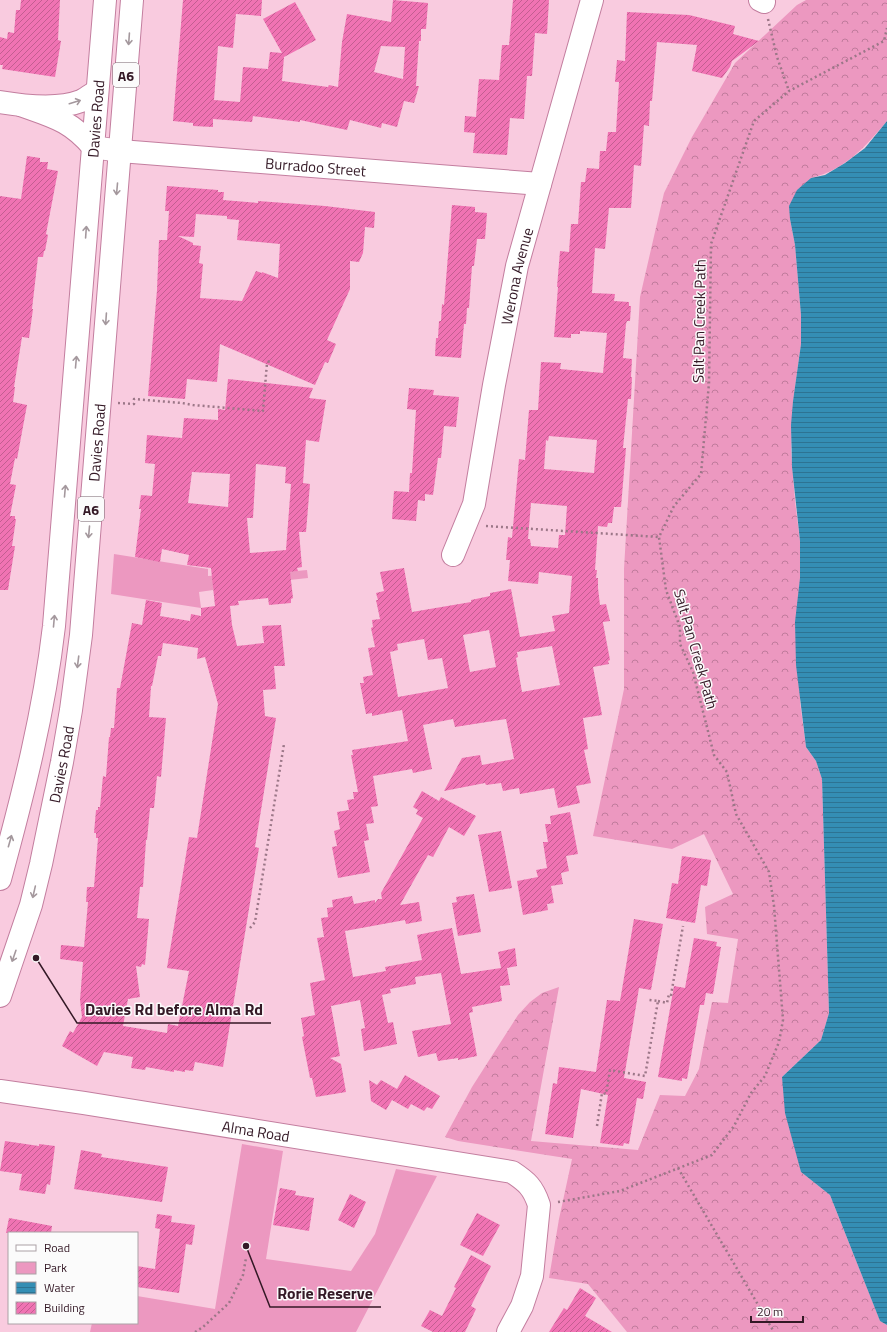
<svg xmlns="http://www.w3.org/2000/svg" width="887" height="1332" font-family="'Titillium Web',sans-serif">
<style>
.green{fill:#ec98c0}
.forest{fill:url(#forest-crowns)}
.water{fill:url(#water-rules)}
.building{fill:url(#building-hatch);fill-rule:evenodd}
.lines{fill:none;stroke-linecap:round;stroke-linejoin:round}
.minor-casing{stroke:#c37e9f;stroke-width:24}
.highway-casing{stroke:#c37e9f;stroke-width:24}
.path{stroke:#9c7788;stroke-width:2.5;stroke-dasharray:2 3;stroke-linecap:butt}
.minor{stroke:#fff;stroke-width:22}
.highway{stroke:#fff;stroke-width:22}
.oneway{stroke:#a4989d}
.labels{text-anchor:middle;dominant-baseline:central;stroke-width:3;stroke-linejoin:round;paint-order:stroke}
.shield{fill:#fbfbfb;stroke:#705d66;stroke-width:1}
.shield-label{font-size:14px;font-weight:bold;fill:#341926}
.street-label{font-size:15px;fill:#341926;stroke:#fbfbfb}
.leader{fill:none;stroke:#341926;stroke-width:1.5}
.callout-dot{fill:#341926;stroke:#fbfbfb;stroke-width:1.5}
.callout-label{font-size:16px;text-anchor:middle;font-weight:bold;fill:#341926;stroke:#fbfbfb;stroke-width:3;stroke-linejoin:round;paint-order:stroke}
</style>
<defs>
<pattern id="forest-crowns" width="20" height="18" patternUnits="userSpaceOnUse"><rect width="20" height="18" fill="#ec98c0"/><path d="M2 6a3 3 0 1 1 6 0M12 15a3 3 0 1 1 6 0" fill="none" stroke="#c07b9c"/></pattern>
<pattern id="water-rules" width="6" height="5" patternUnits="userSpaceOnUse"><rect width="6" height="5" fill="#348eb4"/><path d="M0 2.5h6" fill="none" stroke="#2d7392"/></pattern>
<pattern id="building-hatch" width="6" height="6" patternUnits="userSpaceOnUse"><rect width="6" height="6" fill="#f073b3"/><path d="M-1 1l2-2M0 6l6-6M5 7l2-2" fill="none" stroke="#c35e91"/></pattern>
</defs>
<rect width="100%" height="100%" fill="#f9cbdf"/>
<path class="green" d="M 114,554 L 208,569 L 208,576 L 276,570 L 276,573 L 307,570 L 308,578 L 213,588 L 213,590 L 199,592 L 201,608 L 111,594 Z
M 242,1144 L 283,1151 L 266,1259 L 351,1271 L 375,1234 L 396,1169 L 437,1176 L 356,1332 L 90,1332 L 92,1323 L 137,1323 L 137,1296 L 215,1309 Z"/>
<path class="forest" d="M 806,0 L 887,0 L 887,121 C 866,146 845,170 811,178 L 790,219 L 795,245 L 801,315 L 801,344 L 793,401 L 791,450 L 795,501 L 800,541 L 800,702 L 806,747 L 816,761 L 822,779 L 829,1013 L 821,1040 L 782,1077 L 801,1172 L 830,1195 L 880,1321 L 887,1325 L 887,1332 L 627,1332 L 588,1284 L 549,1278 L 559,1219 L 572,1159 L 458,1141 L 445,1137 L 472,1087 L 518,1015 L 530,1002 L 542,993 L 559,987 L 531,1141 L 638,1150 L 660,1095 L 685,1096 L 699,1069 L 712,1002 L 728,1003 L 738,939 L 707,934 L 705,907 L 733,894 L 704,834 L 672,849 L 593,836 L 624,689 L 624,569 L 640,297 L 664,193 L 692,137 L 735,63 L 797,5 Z"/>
<path class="water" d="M 887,121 L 887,1325 L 880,1321 L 830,1195 L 801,1172 L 785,1113 L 782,1077 L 821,1040 L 829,1013 L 822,779 L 816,761 L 806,747 L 796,665 L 795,622 L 800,578 L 800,541 L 792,467 L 791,425 L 793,401 L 801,344 L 801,315 L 795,245 L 790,219 L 789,206 L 797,190 L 811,178 L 825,175 L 845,163 L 865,148 Z"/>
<path class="building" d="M 21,0 L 60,0 L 58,40 L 61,41 L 55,77 L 2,69 L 3,65 L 0,65 L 0,37 L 7,39 L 8,32 L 14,33 L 16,10 L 20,10 Z
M 183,0 L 262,0 L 261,16 L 236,14 L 233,48 L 218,46 L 214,100 L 240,102 L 243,67 L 268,69 L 270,52 L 282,53 L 263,19 L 295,2 L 316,40 L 284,57 L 282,81 L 328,87 L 329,85 L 338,87 L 342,42 L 347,14 L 391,22 L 393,0 L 428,3 L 426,29 L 421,29 L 421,41 L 419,41 L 416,86 L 419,86 L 414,103 L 404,101 L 397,127 L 382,123 L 381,128 L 350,120 L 347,130 L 300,120 L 300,122 L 253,116 L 252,122 L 213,119 L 213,127 L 193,126 L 193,123 L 173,121 ZM 381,46 L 405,47 L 403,79 L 374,72 Z
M 513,0 L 549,0 L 547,34 L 535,33 L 532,76 L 527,76 L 524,119 L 510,118 L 507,155 L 473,153 L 475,133 L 464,132 L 465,116 L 476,117 L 479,79 L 499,80 L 502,45 L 509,45 Z
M 627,12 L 689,15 L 735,26 L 733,34 L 759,41 L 732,61 L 730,67 L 722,78 L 692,71 L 697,45 L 657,42 L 652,101 L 650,101 L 649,126 L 644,125 L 641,166 L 634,165 L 631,208 L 609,208 L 605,249 L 595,248 L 592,293 L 615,294 L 614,301 L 629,302 L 629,306 L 631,306 L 630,321 L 627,321 L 626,324 L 623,358 L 632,359 L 631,377 L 632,377 L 631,399 L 628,399 L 623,448 L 626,448 L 621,507 L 614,507 L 612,523 L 608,523 L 607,527 L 598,526 L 595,570 L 597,570 L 596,578 L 598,578 L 598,588 L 600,605 L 606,604 L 610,621 L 603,622 L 603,623 L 610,660 L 608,661 L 609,664 L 593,667 L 602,715 L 583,718 L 588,749 L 584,750 L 591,783 L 576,786 L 580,803 L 558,808 L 554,788 L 520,794 L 519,788 L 503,791 L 501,783 L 486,785 L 485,783 L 444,791 L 462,758 L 480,755 L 482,765 L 514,759 L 506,719 L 455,727 L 453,719 L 423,725 L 432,769 L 413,773 L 412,769 L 373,776 L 378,806 L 371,807 L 374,823 L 366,824 L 369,840 L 364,841 L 370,872 L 338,878 L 332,847 L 337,846 L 334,831 L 340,829 L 337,812 L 349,810 L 347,800 L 354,799 L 353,792 L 358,792 L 351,755 L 353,755 L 352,750 L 408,741 L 402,710 L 372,716 L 372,713 L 366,714 L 360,683 L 364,683 L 363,677 L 373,675 L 368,648 L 375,647 L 371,628 L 373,627 L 372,620 L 380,619 L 376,600 L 378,600 L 376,593 L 384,591 L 380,572 L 404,568 L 412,612 L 471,602 L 471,600 L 490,596 L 490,593 L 511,589 L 520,637 L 555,631 L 552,616 L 569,613 L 572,576 L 539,572 L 538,584 L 508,581 L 510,560 L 506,560 L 508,537 L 512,538 L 519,459 L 525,460 L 529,410 L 538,410 L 541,362 L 561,363 L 560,369 L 603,373 L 607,333 L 580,331 L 580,334 L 571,334 L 571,338 L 554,337 L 558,287 L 557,287 L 560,251 L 569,252 L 571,224 L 578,224 L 581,182 L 585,182 L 587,168 L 599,169 L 600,151 L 606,151 L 608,132 L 616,132 L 619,82 L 615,82 L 617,60 L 625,61 ZM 549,436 L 597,440 L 594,473 L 544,469 L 546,440 L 548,441 ZM 531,503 L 567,506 L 565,535 L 559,535 L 558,548 L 531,546 L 530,539 L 528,539 ZM 489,630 L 496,667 L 470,672 L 463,635 ZM 424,639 L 428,660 L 442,658 L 448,688 L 398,697 L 390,652 L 398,650 L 397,644 ZM 552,646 L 560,685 L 522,692 L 516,658 L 518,657 L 517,652 Z
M 27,156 L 40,158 L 40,162 L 48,162 L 47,169 L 58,171 L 46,234 L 48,235 L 45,251 L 44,251 L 43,257 L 38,257 L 32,309 L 33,309 L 29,338 L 22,337 L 14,387 L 15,387 L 13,402 L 27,405 L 17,459 L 15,458 L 10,484 L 16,485 L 10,516 L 15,516 L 15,519 L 16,519 L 12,546 L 15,546 L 8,590 L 0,590 L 0,196 L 21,199 Z
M 167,186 L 218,190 L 218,192 L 224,192 L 223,200 L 258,203 L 258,201 L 325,206 L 375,212 L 374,228 L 365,227 L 363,253 L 359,262 L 350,261 L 350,289 L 327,340 L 336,344 L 328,363 L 325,362 L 315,385 L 220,344 L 217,382 L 187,379 L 185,399 L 148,396 L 157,290 L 159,240 L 167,240 L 169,211 L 165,211 ZM 196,214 L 227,216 L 227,219 L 239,220 L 237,240 L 280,244 L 278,278 L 262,272 L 262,273 L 256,271 L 242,301 L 200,298 L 203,264 L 199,263 L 201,246 L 193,245 L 193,243 L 178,236 L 194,237 Z
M 452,205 L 475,207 L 475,212 L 487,213 L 485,239 L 477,239 L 474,266 L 472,266 L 469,308 L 467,308 L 466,324 L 464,324 L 461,358 L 435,356 L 436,338 L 438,338 L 439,321 L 441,321 L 442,304 L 444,305 Z
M 228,379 L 313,388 L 309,398 L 326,400 L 319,442 L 306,440 L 303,483 L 310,484 L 306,532 L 299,532 L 302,567 L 297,568 L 298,571 L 290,572 L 293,598 L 291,599 L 291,603 L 269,605 L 268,598 L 238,601 L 239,605 L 230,606 L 232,625 L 237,646 L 264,643 L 262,626 L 281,625 L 285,666 L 274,666 L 276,689 L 263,690 L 265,716 L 276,718 L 255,847 L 259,848 L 223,1067 L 195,1062 L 193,1071 L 185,1070 L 185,1072 L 174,1070 L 174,1072 L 146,1067 L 145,1070 L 131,1068 L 133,1057 L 104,1052 L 97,1066 L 62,1046 L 70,1031 L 73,1033 L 82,1017 L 80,1000 L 83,962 L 60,959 L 61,945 L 84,947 L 88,902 L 86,902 L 87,887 L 94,887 L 98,838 L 96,838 L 96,833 L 94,833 L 96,810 L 98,810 L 98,807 L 100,807 L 103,776 L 106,777 L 109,737 L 110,737 L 111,728 L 114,728 L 117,688 L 120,688 L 132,623 L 142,625 L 146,600 L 162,603 L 160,616 L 190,621 L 191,614 L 201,616 L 201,608 L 215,606 L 211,568 L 187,565 L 189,555 L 162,549 L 160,562 L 135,557 L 141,509 L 139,509 L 141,495 L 152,496 L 155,464 L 145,463 L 147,435 L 182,438 L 184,418 L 218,420 L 218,409 L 225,410 ZM 256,464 L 286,467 L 285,483 L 291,484 L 286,550 L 250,553 L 247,518 L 253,518 ZM 192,472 L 230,474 L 228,507 L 188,503 ZM 163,643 L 198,648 L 197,659 L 205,657 L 218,704 L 197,838 L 189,837 L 167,968 L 189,971 L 178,1026 L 168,1024 L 167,1033 L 123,1026 L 128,999 L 140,997 L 136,966 L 141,967 L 142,964 L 145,965 L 149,919 L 137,918 L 140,887 L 143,887 L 146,840 L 147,840 L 150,808 L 154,808 L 157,776 L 161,777 L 166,718 L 149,717 L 151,686 L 152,686 L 158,656 L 161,656 Z
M 409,388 L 434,390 L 433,395 L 459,397 L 456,427 L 444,426 L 441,458 L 438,458 L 433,495 L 425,494 L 425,501 L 418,500 L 416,521 L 392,519 L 394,491 L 409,492 L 410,473 L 412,473 L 416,410 L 407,409 Z
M 422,791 L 439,801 L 441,797 L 476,816 L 464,836 L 449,827 L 433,857 L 428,855 L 400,905 L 419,902 L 422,921 L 406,924 L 405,920 L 345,931 L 353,977 L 386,971 L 385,967 L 422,960 L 417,935 L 452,928 L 461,974 L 501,968 L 498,952 L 515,948 L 517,966 L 507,968 L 510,985 L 500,986 L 502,1001 L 472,1007 L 473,1012 L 469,1013 L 477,1056 L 458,1060 L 458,1058 L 438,1061 L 436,1053 L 418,1057 L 412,1031 L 451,1024 L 441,973 L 415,977 L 416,984 L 390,989 L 391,993 L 382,995 L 388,1023 L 393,1022 L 397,1044 L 364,1051 L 361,1029 L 365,1028 L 360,1000 L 331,1006 L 340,1056 L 330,1058 L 341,1064 L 346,1092 L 316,1097 L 312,1078 L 310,1078 L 302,1037 L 304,1036 L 301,1018 L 315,1015 L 310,983 L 325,980 L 317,938 L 324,937 L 321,918 L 328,917 L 327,908 L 333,907 L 332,900 L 352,896 L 354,904 L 375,900 L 375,903 L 378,899 L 382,899 L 381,893 L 423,818 L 416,814 L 418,810 L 413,807 Z
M 570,812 L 578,854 L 566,856 L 569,871 L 561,873 L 563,884 L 551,886 L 554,903 L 547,904 L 548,910 L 523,915 L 517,881 L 538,877 L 536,870 L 547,868 L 543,842 L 548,842 L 545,824 L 551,824 L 550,816 Z
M 501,831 L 512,888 L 489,892 L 478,835 Z
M 682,856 L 711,860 L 707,886 L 701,885 L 695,923 L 666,918 L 672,883 L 678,884 Z
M 474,894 L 481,932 L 458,936 L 452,903 L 457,902 L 456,897 Z
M 634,919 L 663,924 L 651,990 L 639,988 L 624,1078 L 646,1082 L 643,1099 L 637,1098 L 629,1144 L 624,1143 L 623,1146 L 600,1143 L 608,1095 L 581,1089 L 573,1138 L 545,1134 L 553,1083 L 557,1084 L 559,1067 L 596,1072 L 607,1000 L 620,1001 Z
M 694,938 L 717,942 L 716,946 L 721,947 L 713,994 L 706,993 L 704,1005 L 700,1005 L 687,1079 L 682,1078 L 682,1081 L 658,1077 L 674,986 L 685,988 Z
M 405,1075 L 440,1096 L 432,1109 L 427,1107 L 424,1111 L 411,1104 L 408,1109 L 392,1100 L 386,1110 L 371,1101 L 369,1080 L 377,1085 L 381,1080 L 397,1089 Z
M 5,1141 L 39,1146 L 39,1144 L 55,1146 L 50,1185 L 47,1184 L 45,1194 L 19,1190 L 22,1174 L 0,1171 Z
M 81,1150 L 102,1154 L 101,1157 L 168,1167 L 162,1202 L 74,1189 Z
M 280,1188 L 296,1191 L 295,1195 L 314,1198 L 309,1231 L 273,1225 Z
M 350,1194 L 366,1202 L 354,1228 L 338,1220 Z
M 477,1213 L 500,1225 L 483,1256 L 460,1245 Z
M 157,1214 L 172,1216 L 171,1222 L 195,1225 L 192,1245 L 186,1244 L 179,1293 L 137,1287 L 137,1266 L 155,1269 L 160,1229 L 155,1228 Z
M 9,1218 L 52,1226 L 51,1233 L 6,1233 Z
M 471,1255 L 491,1266 L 471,1306 L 476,1309 L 465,1332 L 433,1332 L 421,1326 L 430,1310 L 442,1316 L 456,1288 L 454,1287 Z
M 580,1288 L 596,1298 L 585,1316 L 612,1332 L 549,1332 L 564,1308 L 567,1310 Z"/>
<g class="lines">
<g class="minor-casing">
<g id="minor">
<path d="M 760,0 L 764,2"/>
<path d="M 0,102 C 24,106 58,110 81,101 C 87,98 92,94 97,91"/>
<path id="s1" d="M 23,106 C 54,117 71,121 93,147 L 120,151 L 540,184"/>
<path id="s2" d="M 453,555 L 474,504 L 494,385 L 517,266 L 592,0"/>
<path id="s3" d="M 0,1091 L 84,1103 L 512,1172 C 527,1182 533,1187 539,1205 L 532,1276 L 522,1306 L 508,1332"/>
</g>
</g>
<g class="highway-casing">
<g id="highway">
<path id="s4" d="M 0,879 C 23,795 44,713 54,626 L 105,0"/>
<path id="s5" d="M 0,996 L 31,905 L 41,864 L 62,762 L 71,710 L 81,635 L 132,0"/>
</g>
</g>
<path class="path" d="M 768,19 L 777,57 L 789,91
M 118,403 L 134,404 L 134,399 L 182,403 L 193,405 L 263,411 L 267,363 L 272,359
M 486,526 L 659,537
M 250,928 L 255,922 L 284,744
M 658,1001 L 667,1003 L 669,994 L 671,995 L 683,926
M 597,1126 L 602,1093 L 606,1094 L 610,1070 L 645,1076 L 658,1001 L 649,1000
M 678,1168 L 774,1332
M 558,1202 L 620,1191 L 712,1155 L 734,1126 L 751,1093 L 765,1076 L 779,1042 L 783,1020 L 774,906 L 769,872 L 736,814 L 727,772 L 714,755 L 693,672 L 680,644 L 680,627 L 666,590 L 659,537 L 674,506 L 701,474 L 709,383 L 711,244 L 754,121 L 789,91 L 884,41 L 887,28
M 195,1332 L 203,1327 L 229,1303 L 243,1275 L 246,1258"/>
<use href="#minor" class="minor"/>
<use href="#highway" class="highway"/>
</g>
<defs><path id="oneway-shaft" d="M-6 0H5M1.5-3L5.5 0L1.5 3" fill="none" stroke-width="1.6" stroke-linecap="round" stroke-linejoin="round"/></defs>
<g class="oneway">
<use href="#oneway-shaft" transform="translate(129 39) rotate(94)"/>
<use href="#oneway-shaft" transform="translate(75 102) rotate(-17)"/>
<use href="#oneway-shaft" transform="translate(117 189) rotate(95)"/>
<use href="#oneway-shaft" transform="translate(86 232) rotate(-86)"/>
<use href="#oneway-shaft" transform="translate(106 319) rotate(94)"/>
<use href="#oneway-shaft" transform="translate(76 362) rotate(-85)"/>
<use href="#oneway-shaft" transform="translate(65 491) rotate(-85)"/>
<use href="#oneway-shaft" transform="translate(89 532) rotate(95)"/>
<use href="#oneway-shaft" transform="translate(54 621) rotate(-85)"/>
<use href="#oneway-shaft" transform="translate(78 662) rotate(97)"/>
<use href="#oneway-shaft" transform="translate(10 841) rotate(-74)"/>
<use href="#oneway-shaft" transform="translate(34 892) rotate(103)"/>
<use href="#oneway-shaft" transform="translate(14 956) rotate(109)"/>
</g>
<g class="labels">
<g class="shield">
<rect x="113" y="63" width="26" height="24" rx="3"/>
<rect x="78" y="497" width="26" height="24" rx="3"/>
</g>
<g class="shield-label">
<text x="126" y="75">A6</text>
<text x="91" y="509">A6</text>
</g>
<g class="street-label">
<text stroke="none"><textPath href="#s4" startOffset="768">Davies Road</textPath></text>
<text stroke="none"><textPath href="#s1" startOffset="306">Burradoo Street</textPath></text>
<text stroke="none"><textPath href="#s2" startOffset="287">Werona Avenue</textPath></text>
<text transform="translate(699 321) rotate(-89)">Salt Pan Creek Path</text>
<text stroke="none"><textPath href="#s5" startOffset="564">Davies Road</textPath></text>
<text transform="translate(696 649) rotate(74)">Salt Pan Creek Path</text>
<text stroke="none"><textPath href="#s5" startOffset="240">Davies Road</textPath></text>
<text stroke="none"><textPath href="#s3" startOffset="259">Alma Road</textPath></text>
</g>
</g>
<path class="leader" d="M36 958L77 1023H271M246 1246L270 1307H381"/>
<g class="callout-dot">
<circle cx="36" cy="958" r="4"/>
<circle cx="246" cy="1246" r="4"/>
</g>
<g class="callout-label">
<text x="174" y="1015">Davies Rd before Alma Rd</text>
<text x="325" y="1299">Rorie Reserve</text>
</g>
<rect x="8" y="1232" width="130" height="92" fill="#fbfbfb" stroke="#aba1a6"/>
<rect x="16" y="1245" width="20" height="6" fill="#ffffff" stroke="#aba1a6"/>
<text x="44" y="1252" font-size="12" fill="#341926">Road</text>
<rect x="16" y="1262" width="20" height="12" fill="#ec98c0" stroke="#aba1a6"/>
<text x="44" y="1272" font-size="12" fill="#341926">Park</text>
<rect x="16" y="1282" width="20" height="12" fill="url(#water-rules)" stroke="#aba1a6"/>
<text x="44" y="1292" font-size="12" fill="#341926">Water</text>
<rect x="16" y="1302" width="20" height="12" fill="url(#building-hatch)" stroke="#aba1a6"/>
<text x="44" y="1312" font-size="12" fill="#341926">Building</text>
<path d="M751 1316v6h52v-6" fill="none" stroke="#341926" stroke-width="2"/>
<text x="757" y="1316" font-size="12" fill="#341926" stroke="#fbfbfb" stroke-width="3" paint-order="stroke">20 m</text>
</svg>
